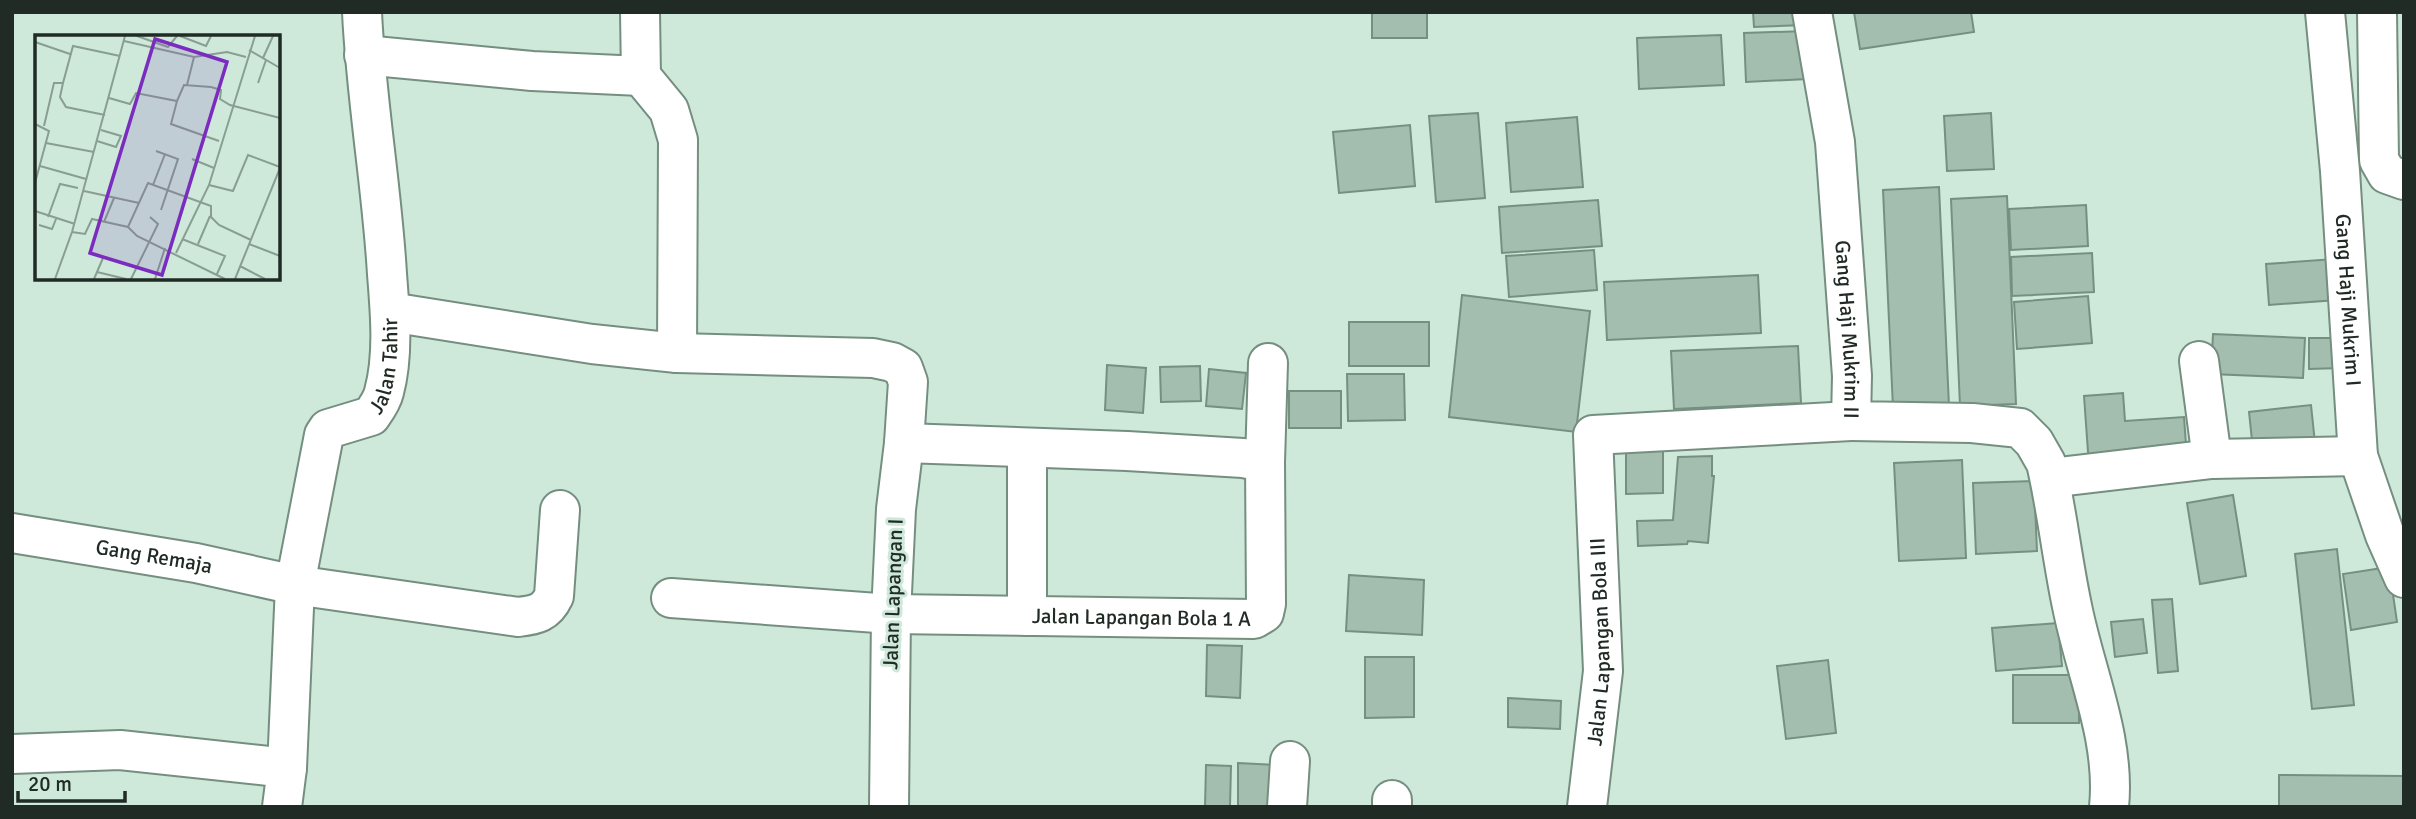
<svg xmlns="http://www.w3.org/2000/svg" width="2416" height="819" font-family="Signika,sans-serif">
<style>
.building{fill:#a3bdae;stroke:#768f81;stroke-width:2}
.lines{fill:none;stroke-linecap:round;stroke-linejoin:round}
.minor-casing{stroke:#758e80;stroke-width:42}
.minor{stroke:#fff;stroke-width:38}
.labels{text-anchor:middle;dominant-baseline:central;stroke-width:6;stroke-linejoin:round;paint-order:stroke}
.street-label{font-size:21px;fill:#212b25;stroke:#cee9da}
.inset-road{fill:none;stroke:#899d92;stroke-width:2}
.view{fill:#7b2cbf;fill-opacity:0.15;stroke:#7b2cbf;stroke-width:3.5}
.inset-edge{fill:none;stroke:#212b25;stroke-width:3.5}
</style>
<rect width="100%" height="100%" fill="#cee9da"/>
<path class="building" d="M 1372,12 L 1427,12 L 1427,38 L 1372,38 Z
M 1753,12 L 1805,12 L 1805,25 L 1754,27 Z
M 1854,12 L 1971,12 L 1974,32 L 1860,49 Z
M 1805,31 L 1807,79 L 1746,82 L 1744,33 Z
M 1721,35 L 1724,85 L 1639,89 L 1637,38 Z
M 1478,113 L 1485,198 L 1436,202 L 1429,116 Z
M 1991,113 L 1994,169 L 1947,171 L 1944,116 Z
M 1577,117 L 1583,187 L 1511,192 L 1506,123 Z
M 1410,125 L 1415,186 L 1339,193 L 1333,132 Z
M 1939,187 L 1949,406 L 1893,408 L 1883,190 Z
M 2007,196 L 2016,404 L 1960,406 L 1951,199 Z
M 1598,200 L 1602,246 L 1502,253 L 1499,207 Z
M 2086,205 L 2088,246 L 2011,250 L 2009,209 Z
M 1594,250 L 1597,290 L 1509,297 L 1506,256 Z
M 2092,253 L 2094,292 L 2012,296 L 2011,257 Z
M 2334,259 L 2337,300 L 2269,305 L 2266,264 Z
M 1758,275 L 1761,333 L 1607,340 L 1604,282 Z
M 1462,295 L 1590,311 L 1576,432 L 1449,417 Z
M 2088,296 L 2092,343 L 2017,349 L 2014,302 Z
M 1349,322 L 1429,322 L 1429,366 L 1349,366 Z
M 2213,334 L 2305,338 L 2303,378 L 2211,374 Z
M 2309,338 L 2341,338 L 2341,368 L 2309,369 Z
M 1798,346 L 1801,403 L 1674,409 L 1671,351 Z
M 1107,365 L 1146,368 L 1143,413 L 1105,410 Z
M 1200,366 L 1201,401 L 1161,402 L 1160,367 Z
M 1209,369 L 1246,373 L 1242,409 L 1206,406 Z
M 1347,374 L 1404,374 L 1405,420 L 1348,421 Z
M 1289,391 L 1341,391 L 1341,428 L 1289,428 Z
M 2123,393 L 2125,421 L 2184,417 L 2187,459 L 2089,466 L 2084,396 Z
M 2311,405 L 2315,443 L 2253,450 L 2249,412 Z
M 1626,447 L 1663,447 L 1663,493 L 1626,494 Z
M 1712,456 L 1712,476 L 1714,476 L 1708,543 L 1688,541 L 1687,544 L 1638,546 L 1637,521 L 1673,520 L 1678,457 Z
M 1962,460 L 1966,558 L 1899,561 L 1894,463 Z
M 2034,481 L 2037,551 L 1976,554 L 1973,483 Z
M 2233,495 L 2246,576 L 2200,584 L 2187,503 Z
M 2337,549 L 2354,705 L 2312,709 L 2295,554 Z
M 2389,567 L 2397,622 L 2351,630 L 2343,574 Z
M 1349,575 L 1424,580 L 1422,635 L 1346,631 Z
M 2172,599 L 2178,671 L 2158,673 L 2152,600 Z
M 2143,619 L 2147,653 L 2115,657 L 2111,622 Z
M 2058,623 L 2062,666 L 1996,671 L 1992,628 Z
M 1207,645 L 1242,646 L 1240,698 L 1206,696 Z
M 1365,657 L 1414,657 L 1414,717 L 1365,718 Z
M 1828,660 L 1836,733 L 1786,739 L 1777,666 Z
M 2013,675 L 2079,675 L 2079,723 L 2013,723 Z
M 1508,698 L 1561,701 L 1560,729 L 1508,727 Z
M 1238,763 L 1278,765 L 1277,807 L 1238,807 Z
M 1206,765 L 1231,766 L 1230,807 L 1205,807 Z
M 2279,775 L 2404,776 L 2404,807 L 2279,807 Z"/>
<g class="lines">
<g class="minor-casing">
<g id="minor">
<path d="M 640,12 L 641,76 L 669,110 L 678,140 L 677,353"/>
<path id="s1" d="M 1812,12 L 1835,142 L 1852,376 L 1851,421 L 1972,423 L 2020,428 L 2034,442 L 2046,463 C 2057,510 2062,559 2072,606 C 2085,672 2116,739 2109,807"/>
<path id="s2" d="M 2325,12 L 2340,171 L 2358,456 L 2385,535 L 2404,578"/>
<path d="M 2377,12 L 2379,160 L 2387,174 L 2404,180"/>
<path d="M 364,55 L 532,71 L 641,76"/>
<path d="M 390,312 L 592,344 L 677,353 L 873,358 L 892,362 L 903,368 L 908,382 L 904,443 L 896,509 L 891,614 L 889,807"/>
<path d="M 2199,361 L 2212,459"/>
<path d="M 904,443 L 1127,451 L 1243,458 L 1265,462"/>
<path d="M 2050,478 L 2212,459 L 2358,456"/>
<path id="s3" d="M 12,533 L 196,563 L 295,585 L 518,617 C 536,615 546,613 554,596 L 560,510"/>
<path id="s4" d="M 671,598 L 891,614 L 1254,619 L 1264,613 L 1266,604 L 1265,462 L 1268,363"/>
<path d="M 1027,616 L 1027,448"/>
<path d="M 12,754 L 120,750 L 287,768"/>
<path id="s5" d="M 282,807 L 287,768 L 295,585 L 324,435 L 328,429 L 371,416 C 376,409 382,401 384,392 C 394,355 390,312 387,274 C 382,187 366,100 362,12"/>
<path d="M 1287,807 L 1290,761"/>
<path d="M 1392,807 L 1392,800"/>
<path id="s6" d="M 1587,807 L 1603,671 L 1593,435 L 1851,421"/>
</g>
</g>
<use href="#minor" class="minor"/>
</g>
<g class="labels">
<g class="street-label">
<text stroke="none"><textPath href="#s2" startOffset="289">Gang Haji Mukrim I</textPath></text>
<text stroke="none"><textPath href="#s1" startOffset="320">Gang Haji Mukrim II</textPath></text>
<text stroke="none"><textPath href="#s5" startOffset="481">Jalan Tahir</textPath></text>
<text stroke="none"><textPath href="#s3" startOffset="144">Gang Remaja</textPath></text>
<text transform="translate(893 594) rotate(-88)">Jalan Lapangan I</text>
<text stroke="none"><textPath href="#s4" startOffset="471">Jalan Lapangan Bola 1 A</textPath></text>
<text stroke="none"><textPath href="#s6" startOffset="166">Jalan Lapangan Bola III</textPath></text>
</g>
</g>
<g transform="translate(35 35)">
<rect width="245" height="245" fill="#cee9da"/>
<path class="inset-road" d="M 102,1 L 133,12 L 142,1M 145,1 L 171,11 L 176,1M 89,6 L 159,22 L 192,17 L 211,22M 0,7 L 35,19M 214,15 L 245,33M 228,23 L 238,1M 223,48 L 231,25M 152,50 L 159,22M 74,63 L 95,69 L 101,58 L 142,66 L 149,50 L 176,52 L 186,55 L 185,64 L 195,70 L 245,83M 142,66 L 136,89 L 184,106M 70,80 L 31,72 L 25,62 L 28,48 L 38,11 L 85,21M 0,89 L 14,96 L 0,148M 9,91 L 19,48 L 28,48M 62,106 L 81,112 L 86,101 L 66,95M 11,108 L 59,117M 121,116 L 143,124 L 126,175M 157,124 L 179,133M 5,131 L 51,144M 118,150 L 130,119M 174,150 L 198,156 L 213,120 L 245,132M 49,156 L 104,168M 0,176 L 40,189M 13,182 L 25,149 L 43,153M 69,187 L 79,163M 4,190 L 17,194 L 21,184M 93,192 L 113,148 L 176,171 L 176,182 L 184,190 L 216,205M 37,197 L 50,199 L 57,184 L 93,192 L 102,201 L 190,244M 147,204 L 190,221 L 182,239M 163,209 L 175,181M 214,209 L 245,221M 141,218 L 174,150 L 220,1M 205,231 L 230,244M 62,237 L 91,244M 20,244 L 37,197 L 90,1M 59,244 L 68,223M 96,244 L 123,189 L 115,182M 120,244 L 130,213M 200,244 L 245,133"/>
<path class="view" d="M 120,4 L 192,27 L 127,240 L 55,218 Z"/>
<rect width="245" height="245" class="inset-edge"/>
</g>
<rect width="2416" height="819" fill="none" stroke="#212b25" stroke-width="28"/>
<path d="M18 791v10h107v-10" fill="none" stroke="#212b25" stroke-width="3.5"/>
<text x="28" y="791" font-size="21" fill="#212b25" stroke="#cee9da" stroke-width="5" paint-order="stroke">20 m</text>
</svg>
